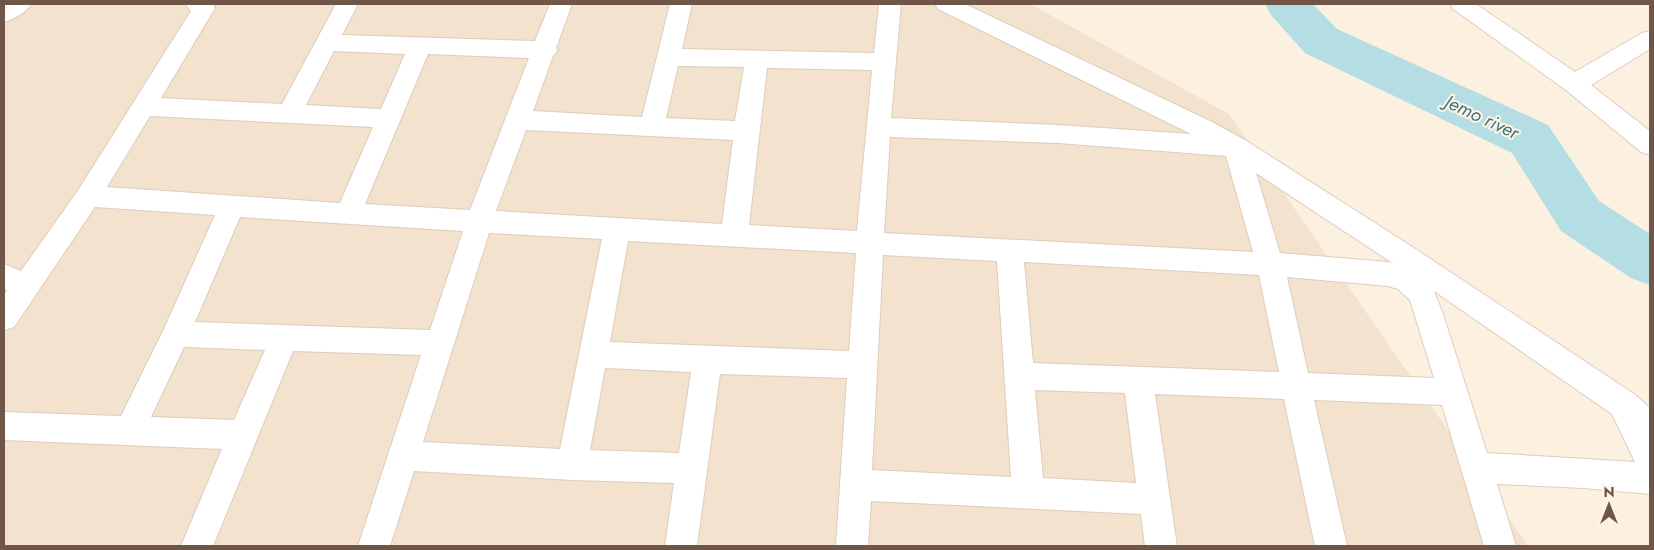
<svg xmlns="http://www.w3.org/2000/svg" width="1654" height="550" font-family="Jost,sans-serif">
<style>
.residential{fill:#f3e2ce}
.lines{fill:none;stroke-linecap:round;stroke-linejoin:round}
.river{fill:#b5dee4;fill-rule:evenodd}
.minor-casing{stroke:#dfccbc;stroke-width:2}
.minor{fill:#fff;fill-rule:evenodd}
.labels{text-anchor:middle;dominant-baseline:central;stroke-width:4;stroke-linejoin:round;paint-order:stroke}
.water-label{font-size:19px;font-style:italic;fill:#3f757e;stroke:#fff4e5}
</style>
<rect width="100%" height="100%" fill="#fcf0e0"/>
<path class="residential" d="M 4,4 L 1030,4 L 1229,114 L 1528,546 L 4,546 Z"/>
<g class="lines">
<path class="river" d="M 1265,4 L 1313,4 L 1337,29 L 1548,125 L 1599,201 L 1650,234 L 1650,285 L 1631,278 L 1561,231 L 1512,153 L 1305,53 L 1271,15 Z"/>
<g class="minor-casing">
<path id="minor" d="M 4,4 L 31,4 C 26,13 14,19 4,22 Z
M 185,4 L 213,4 L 215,8 L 161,98 L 282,104 L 336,4 L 358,4 L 342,35 L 535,41 L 550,4 L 572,4 L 556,48 L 558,50 L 553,56 L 533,111 L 642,117 L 670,4 L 692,4 L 682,49 L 874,53 L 879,4 L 901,4 L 891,118 L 1058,125 L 1191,134 L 938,9 L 935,4 L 965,4 L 1212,122 L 1245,140 L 1414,248 L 1634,394 L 1650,408 L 1650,494 L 1583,488 L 1497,484 L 1516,546 L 1484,546 L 1442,405 L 1314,400 L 1347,546 L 1315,546 L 1284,399 L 1155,394 L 1177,546 L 1145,546 L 1141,514 L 871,501 L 868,546 L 836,546 L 847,378 L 720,374 L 697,546 L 665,546 L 674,483 L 572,480 L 414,471 L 390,546 L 358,546 L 421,355 L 293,351 L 213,546 L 181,546 L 222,449 L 4,440 L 4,412 L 121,416 L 164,329 L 215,215 L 95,207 L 14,327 L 4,330 L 4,295 L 7,290 L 4,289 L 4,264 L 21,271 L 79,189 L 191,11 ZM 334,51 L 405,54 L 381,109 L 306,105 ZM 428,54 L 529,58 L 470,210 L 365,204 ZM 678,66 L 744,67 L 735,121 L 666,118 ZM 767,68 L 872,70 L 857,231 L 749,225 ZM 150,116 L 373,127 L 340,203 L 107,187 ZM 526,130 L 733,140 L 722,224 L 496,211 ZM 890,137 L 1058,143 L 1226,156 L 1253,252 L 884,233 ZM 1256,173 L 1394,264 L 1395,264 L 1389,262 L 1280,253 ZM 240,217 L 463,231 L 430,330 L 195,322 ZM 489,233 L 602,239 L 560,449 L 423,442 ZM 628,241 L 856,253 L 849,351 L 610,342 ZM 883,255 L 997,261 L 1011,477 L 872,470 ZM 1024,262 L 1259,275 L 1279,372 L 1033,363 ZM 1287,277 L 1388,286 L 1398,289 L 1410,300 L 1434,378 L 1308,373 ZM 1434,291 L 1612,414 L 1635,462 L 1487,453 L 1443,314 ZM 184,347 L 265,350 L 234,420 L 151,417 ZM 605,368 L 691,372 L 679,453 L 590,450 ZM 1035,390 L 1125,393 L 1136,483 L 1043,478 Z
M 1450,4 L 1476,4 L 1575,72 L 1642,33 L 1650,31 L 1650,49 L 1591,85 L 1650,131 L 1650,155 L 1641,152 L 1566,90 L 1453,9 Z"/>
</g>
<use href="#minor" class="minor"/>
</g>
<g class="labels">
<g class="water-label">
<text transform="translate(1482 117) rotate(25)">Jemo river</text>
</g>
</g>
<rect width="1654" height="550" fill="none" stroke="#715648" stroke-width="10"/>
<g transform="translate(1609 505)" stroke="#fff4e5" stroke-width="4" paint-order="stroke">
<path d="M0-4L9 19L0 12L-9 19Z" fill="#715648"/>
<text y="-8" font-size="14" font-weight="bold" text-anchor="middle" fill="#715648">N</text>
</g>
</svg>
